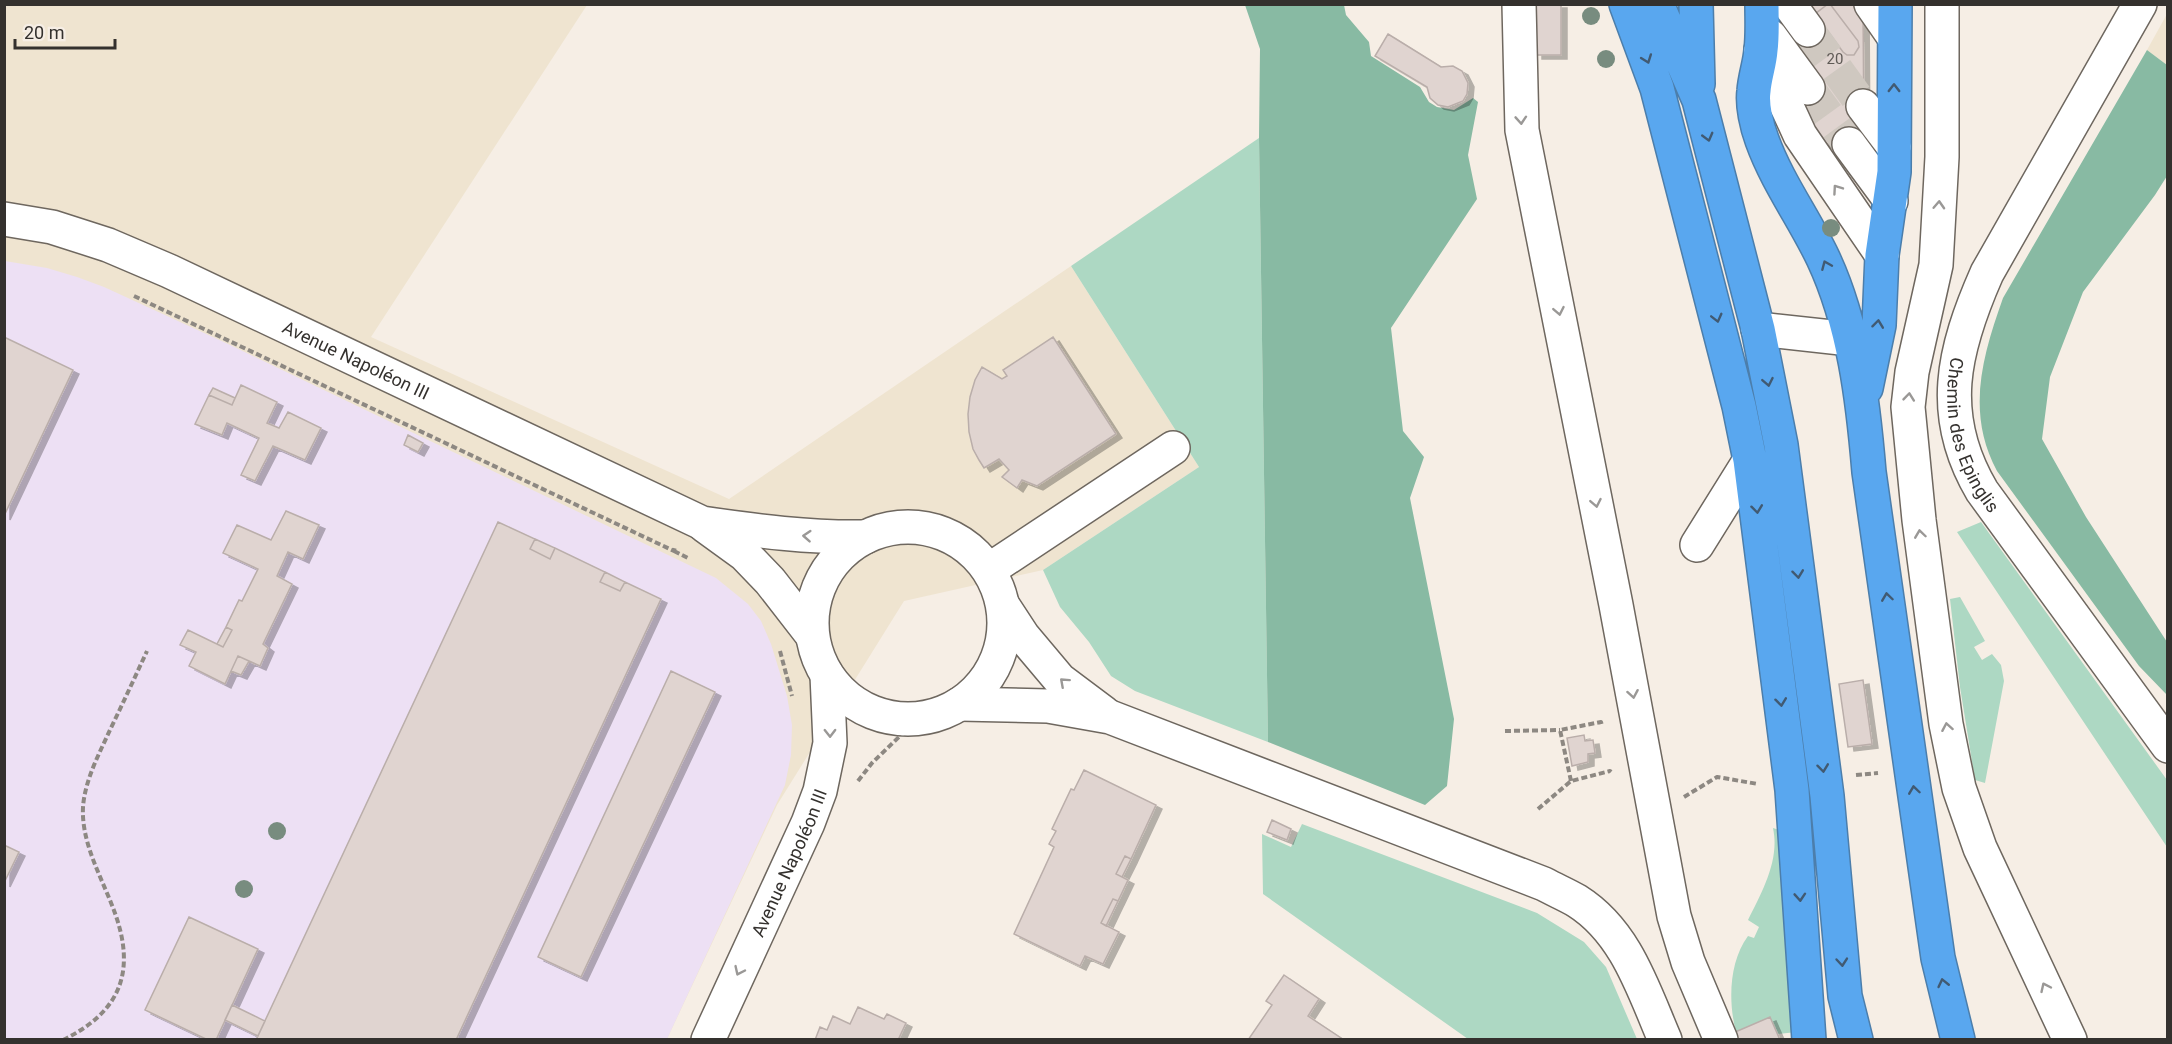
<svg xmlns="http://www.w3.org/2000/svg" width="2172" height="1044" font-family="Roboto,sans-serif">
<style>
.commercial{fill:#efe4d0}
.education{fill:#ede0f4}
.green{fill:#add8c3}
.forest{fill:#88baa3}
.building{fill:#e0d4d0;stroke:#baaeaa;stroke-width:1.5;filter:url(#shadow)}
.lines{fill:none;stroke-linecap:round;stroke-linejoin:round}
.minor-tunnel{stroke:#cfc8c0;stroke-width:33;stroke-dasharray:33 16;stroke-linecap:butt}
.minor-casing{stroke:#6e675f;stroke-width:36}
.highway-casing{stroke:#4c7eab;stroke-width:36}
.path{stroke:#8d8882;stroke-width:4;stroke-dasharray:6 3;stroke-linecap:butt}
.minor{stroke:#fff;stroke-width:33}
.highway{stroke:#59a7ef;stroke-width:33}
.tree{fill:#788c7f}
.oneway{stroke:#415a72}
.oneway2{stroke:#9a9896}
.labels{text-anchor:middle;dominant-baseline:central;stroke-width:4.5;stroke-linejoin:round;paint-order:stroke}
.number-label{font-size:15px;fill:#5f5a56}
.street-label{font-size:18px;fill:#34312e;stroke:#f6eee5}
</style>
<defs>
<filter id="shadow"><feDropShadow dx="6" dy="4" stdDeviation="0" flood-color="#0004"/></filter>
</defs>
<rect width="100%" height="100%" fill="#f6eee5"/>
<path class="commercial" d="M 5,5 L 587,5 L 371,337 L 729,499 L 1071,266 L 1199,467 L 1043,570 L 904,601 L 777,805 L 667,1039 L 5,1040 Z
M 2167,14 L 2167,65 L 2147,50 Z"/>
<path class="education" d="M 5,261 L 47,268 L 77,277 L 104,287 L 228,344 L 716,578 L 748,604 L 761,621 L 771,644 L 787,696 L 792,725 L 791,755 L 785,785 L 667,1039 L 5,1040 Z"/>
<path class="green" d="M 1259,138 L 1268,742 L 1135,691 L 1111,676 L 1089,642 L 1060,607 L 1043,570 L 1199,467 L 1071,266 Z
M 1981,522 L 2167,780 L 2167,847 L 1957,532 Z
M 1960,597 L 1985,641 L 1974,647 L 1982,660 L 1992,654 L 2001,665 L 2004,681 L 1985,783 L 1975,780 L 1960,687 L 1950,599 Z
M 1302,824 L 1537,913 L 1584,942 L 1606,967 L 1637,1039 L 1468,1039 L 1263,894 L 1262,834 L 1291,847 Z
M 1773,828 L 1785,832 L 1797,1032 L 1778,1034 L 1770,1017 L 1736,1032 C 1728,1001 1729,962 1748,936 L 1754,938 L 1759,927 L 1748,920 C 1762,892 1780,860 1773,828 Z"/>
<path class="forest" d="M 1245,5 L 1344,5 L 1346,15 L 1369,42 L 1371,56 L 1420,87 L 1429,102 L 1437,107 L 1454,110 L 1473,98 L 1478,102 L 1468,155 L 1477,199 L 1391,328 L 1403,431 L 1424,457 L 1410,498 L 1454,719 L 1447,786 L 1425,805 L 1268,742 L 1259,138 L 1260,49 Z
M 2147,50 L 2167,65 L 2167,176 L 2155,195 L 2083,292 L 2050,377 L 2042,439 L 2086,517 L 2167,642 L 2167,695 L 2139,666 L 1997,471 C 1966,413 1982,357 2003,298 Z"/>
<path class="building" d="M 1536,4 L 1561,4 L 1561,55 L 1536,55 Z
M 1808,4 L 1863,4 L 1864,144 L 1808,144 Z
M 1828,4 L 1830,4 L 1858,41 L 1859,47 L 1854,55 L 1847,55 L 1843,52 L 1815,14 Z
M 1388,34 L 1441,67 L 1453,66 L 1462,71 L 1468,83 L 1467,94 L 1463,101 L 1448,107 L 1438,105 L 1430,98 L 1427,87 L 1375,56 Z
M 4,337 L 73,370 L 4,516 Z
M 1053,337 L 1116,434 L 1037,486 L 1022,480 L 1017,488 L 1002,477 L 1009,470 L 999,459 L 984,468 L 979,460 L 973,449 L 969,432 L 968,414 L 970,397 L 975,380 L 982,367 L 1002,379 L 1007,376 L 1003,370 Z
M 241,385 L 277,402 L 267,423 L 279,428 L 288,412 L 321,428 L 305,460 L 273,446 L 255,481 L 241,475 L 259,438 L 227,423 L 222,435 L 195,424 L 209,395 L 232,405 Z
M 213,388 L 235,398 L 232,405 L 209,395 Z
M 408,435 L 423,443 L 418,452 L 404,445 Z
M 286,511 L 319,525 L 303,559 L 288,552 L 277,576 L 292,584 L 263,644 L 268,648 L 260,666 L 238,656 L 225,684 L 189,666 L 196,652 L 180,645 L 188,630 L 223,647 L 232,630 L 226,627 L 239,600 L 242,601 L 258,569 L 223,553 L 237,525 L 271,540 Z
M 498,522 L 535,539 L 530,549 L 550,559 L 555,548 L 605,572 L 600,582 L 620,591 L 625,582 L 661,599 L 456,1040 L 256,1040 Z
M 535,539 L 555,548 L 550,559 L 530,549 Z
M 605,572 L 625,582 L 620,591 L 600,582 Z
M 226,627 L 232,630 L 223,647 L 217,644 Z
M 238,656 L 249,661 L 241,675 L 231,671 Z
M 671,671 L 715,692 L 581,977 L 538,957 Z
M 1863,680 L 1872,744 L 1848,747 L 1839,684 Z
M 1584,735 L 1585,741 L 1593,740 L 1595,753 L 1588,754 L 1588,762 L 1572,766 L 1567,738 Z
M 1084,770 L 1156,805 L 1131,859 L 1125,856 L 1116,874 L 1128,880 L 1118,901 L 1113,899 L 1101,923 L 1119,932 L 1103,964 L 1085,956 L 1080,966 L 1014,934 L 1054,847 L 1049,844 L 1056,831 L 1052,829 L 1071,789 L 1074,790 Z
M 1272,820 L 1291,829 L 1287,840 L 1267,832 Z
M 4,845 L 19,852 L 4,883 Z
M 1125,856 L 1131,859 L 1122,877 L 1116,874 Z
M 1113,899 L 1118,901 L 1106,926 L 1101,923 Z
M 189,917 L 258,949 L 216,1040 L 208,1040 L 145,1010 Z
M 1284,975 L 1319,999 L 1308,1016 L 1344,1040 L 1248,1040 L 1272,1005 L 1266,1001 Z
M 232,1005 L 265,1021 L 258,1036 L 225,1020 Z
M 858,1007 L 884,1019 L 887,1014 L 906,1023 L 899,1038 L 903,1040 L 815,1040 L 820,1027 L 827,1030 L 833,1016 L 850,1024 Z
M 1770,1017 L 1780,1040 L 1727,1040 L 1726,1036 Z"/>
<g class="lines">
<path class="minor-tunnel" d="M 1808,30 L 1863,106
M 1808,88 L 1849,144"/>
<g class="minor-casing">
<g id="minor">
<path d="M 1519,4 L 1522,130 L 1616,605 L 1674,916 L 1688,962 L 1721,1040"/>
<path d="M 1789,4 L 1808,30"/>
<path d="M 1871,4 L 1894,37"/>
<path d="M 1942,4 L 1942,157 L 1936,265 L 1912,372 L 1908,407 L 1919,520 L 1946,724 L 1959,788 L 1980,848 L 2070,1040"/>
<path id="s1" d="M 2140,4 L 1987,273 C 1953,350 1937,415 1982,491 L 2168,746"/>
<path d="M 1770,36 L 1808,88"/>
<path d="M 1761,50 L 1800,135 L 1882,255"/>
<path d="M 1863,106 L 1894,147"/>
<path d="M 1849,144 L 1891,201"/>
<path id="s2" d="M 4,219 L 52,227 L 108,245 L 169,271 L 702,523 C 756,531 810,538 865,537"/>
<path d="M 1758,329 L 1850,339"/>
<path d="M 705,526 L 745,555 L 770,581 L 812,635"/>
<circle cx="908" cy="623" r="96"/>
<path d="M 1697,545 L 1750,460"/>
<path d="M 989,570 L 1173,448"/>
<path d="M 1004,607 L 1023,636 L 1060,680 L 1104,713"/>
<path d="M 960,704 L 1048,706 L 1110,717 L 1544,884 C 1555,890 1567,895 1577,901 C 1626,932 1643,989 1665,1040"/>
<path id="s3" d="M 708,1040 L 808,823 L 820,791 L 830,743 L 827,675"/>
</g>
</g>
<g class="highway-casing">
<path id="highway" d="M 1626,4 L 1657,88 L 1739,406 L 1750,460 L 1792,790 L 1809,1040
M 1657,4 L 1699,100 L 1758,329 L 1781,445 L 1827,796 L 1845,996 L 1856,1040
M 1696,4 L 1698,84
M 1762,4 C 1762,20 1763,35 1761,50 C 1760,64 1755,77 1754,91 C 1752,105 1757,127 1762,140 C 1777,182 1804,218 1823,258 C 1854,324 1863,400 1869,472 L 1938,958 L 1958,1040
M 1866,388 L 1879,325 L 1882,255 L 1894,172 L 1895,4"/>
</g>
<path class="path" d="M 134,296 L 674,551 L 675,547
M 674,551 L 688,558
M 780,651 L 792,696
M 1505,731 L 1560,730
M 1856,775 L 1878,773
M 858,781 L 872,763 L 901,735 L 930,717
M 1571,781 L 1560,730 L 1601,722 L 1602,726
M 1684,797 L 1717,777 L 1758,784
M 1538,809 L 1571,781 L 1610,771 L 1611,772
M 63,1040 C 118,1013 136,975 116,916 C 104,881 81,845 83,807 C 85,780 99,754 110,730 C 123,703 135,677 147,651"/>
<use href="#minor" class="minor"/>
<use href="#highway" class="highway"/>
</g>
<g class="tree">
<circle cx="1591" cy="16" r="9"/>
<circle cx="1606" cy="59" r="9"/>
<circle cx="1831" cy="228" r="9"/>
<circle cx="277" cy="831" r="9"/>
<circle cx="244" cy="889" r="9"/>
</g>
<defs><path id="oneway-chevron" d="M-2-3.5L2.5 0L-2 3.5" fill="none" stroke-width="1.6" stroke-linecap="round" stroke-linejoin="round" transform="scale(1.5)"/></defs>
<g class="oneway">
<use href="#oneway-chevron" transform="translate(1647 59) rotate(70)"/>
<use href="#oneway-chevron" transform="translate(1894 88) rotate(-90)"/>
<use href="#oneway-chevron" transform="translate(1708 137) rotate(75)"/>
<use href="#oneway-chevron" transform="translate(1826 265) rotate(-113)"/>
<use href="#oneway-chevron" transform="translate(1717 318) rotate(76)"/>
<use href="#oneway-chevron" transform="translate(1878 324) rotate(-83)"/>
<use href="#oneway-chevron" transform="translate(1768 382) rotate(79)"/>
<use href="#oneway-chevron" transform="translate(1757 509) rotate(83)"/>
<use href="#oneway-chevron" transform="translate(1798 574) rotate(83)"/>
<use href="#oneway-chevron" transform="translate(1887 597) rotate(-98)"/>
<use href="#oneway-chevron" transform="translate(1781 702) rotate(83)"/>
<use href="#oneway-chevron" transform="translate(1823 768) rotate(83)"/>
<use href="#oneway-chevron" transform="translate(1914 790) rotate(-98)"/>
<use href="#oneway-chevron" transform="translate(1800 897) rotate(86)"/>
<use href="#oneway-chevron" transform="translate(1842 962) rotate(85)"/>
<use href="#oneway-chevron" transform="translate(1943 983) rotate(-103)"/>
</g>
<g class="oneway2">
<use href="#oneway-chevron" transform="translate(1521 120) rotate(86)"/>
<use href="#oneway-chevron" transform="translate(1837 189) rotate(-125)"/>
<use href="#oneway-chevron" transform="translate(1939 205) rotate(-87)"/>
<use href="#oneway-chevron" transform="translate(1559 311) rotate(79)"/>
<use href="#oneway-chevron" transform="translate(1909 397) rotate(-84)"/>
<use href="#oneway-chevron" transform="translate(1596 503) rotate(79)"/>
<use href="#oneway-chevron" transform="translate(1920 534) rotate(-98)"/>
<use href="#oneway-chevron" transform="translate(807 536) rotate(-176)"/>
<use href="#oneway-chevron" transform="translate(1064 682) rotate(-138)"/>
<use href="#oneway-chevron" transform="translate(1633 694) rotate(80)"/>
<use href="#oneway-chevron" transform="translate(1947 727) rotate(-100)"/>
<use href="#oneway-chevron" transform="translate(830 733) rotate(89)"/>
<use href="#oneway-chevron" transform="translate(739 971) rotate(115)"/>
<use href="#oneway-chevron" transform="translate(2045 987) rotate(-115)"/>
</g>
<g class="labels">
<g class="number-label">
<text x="1835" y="59">20</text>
</g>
<g class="street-label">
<text stroke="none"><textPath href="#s2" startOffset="381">Avenue Napoléon III</textPath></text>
<text stroke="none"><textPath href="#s1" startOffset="480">Chemin des Epinglis</textPath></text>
<text stroke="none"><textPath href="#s3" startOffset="195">Avenue Napoléon III</textPath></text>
</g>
</g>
<rect width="2172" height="1044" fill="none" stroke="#34312e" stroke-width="12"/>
<path d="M15 39v9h100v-9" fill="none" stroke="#34312e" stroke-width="3"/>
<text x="24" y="39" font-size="18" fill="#34312e" stroke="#f6eee5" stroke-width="4.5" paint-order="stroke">20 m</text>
</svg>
